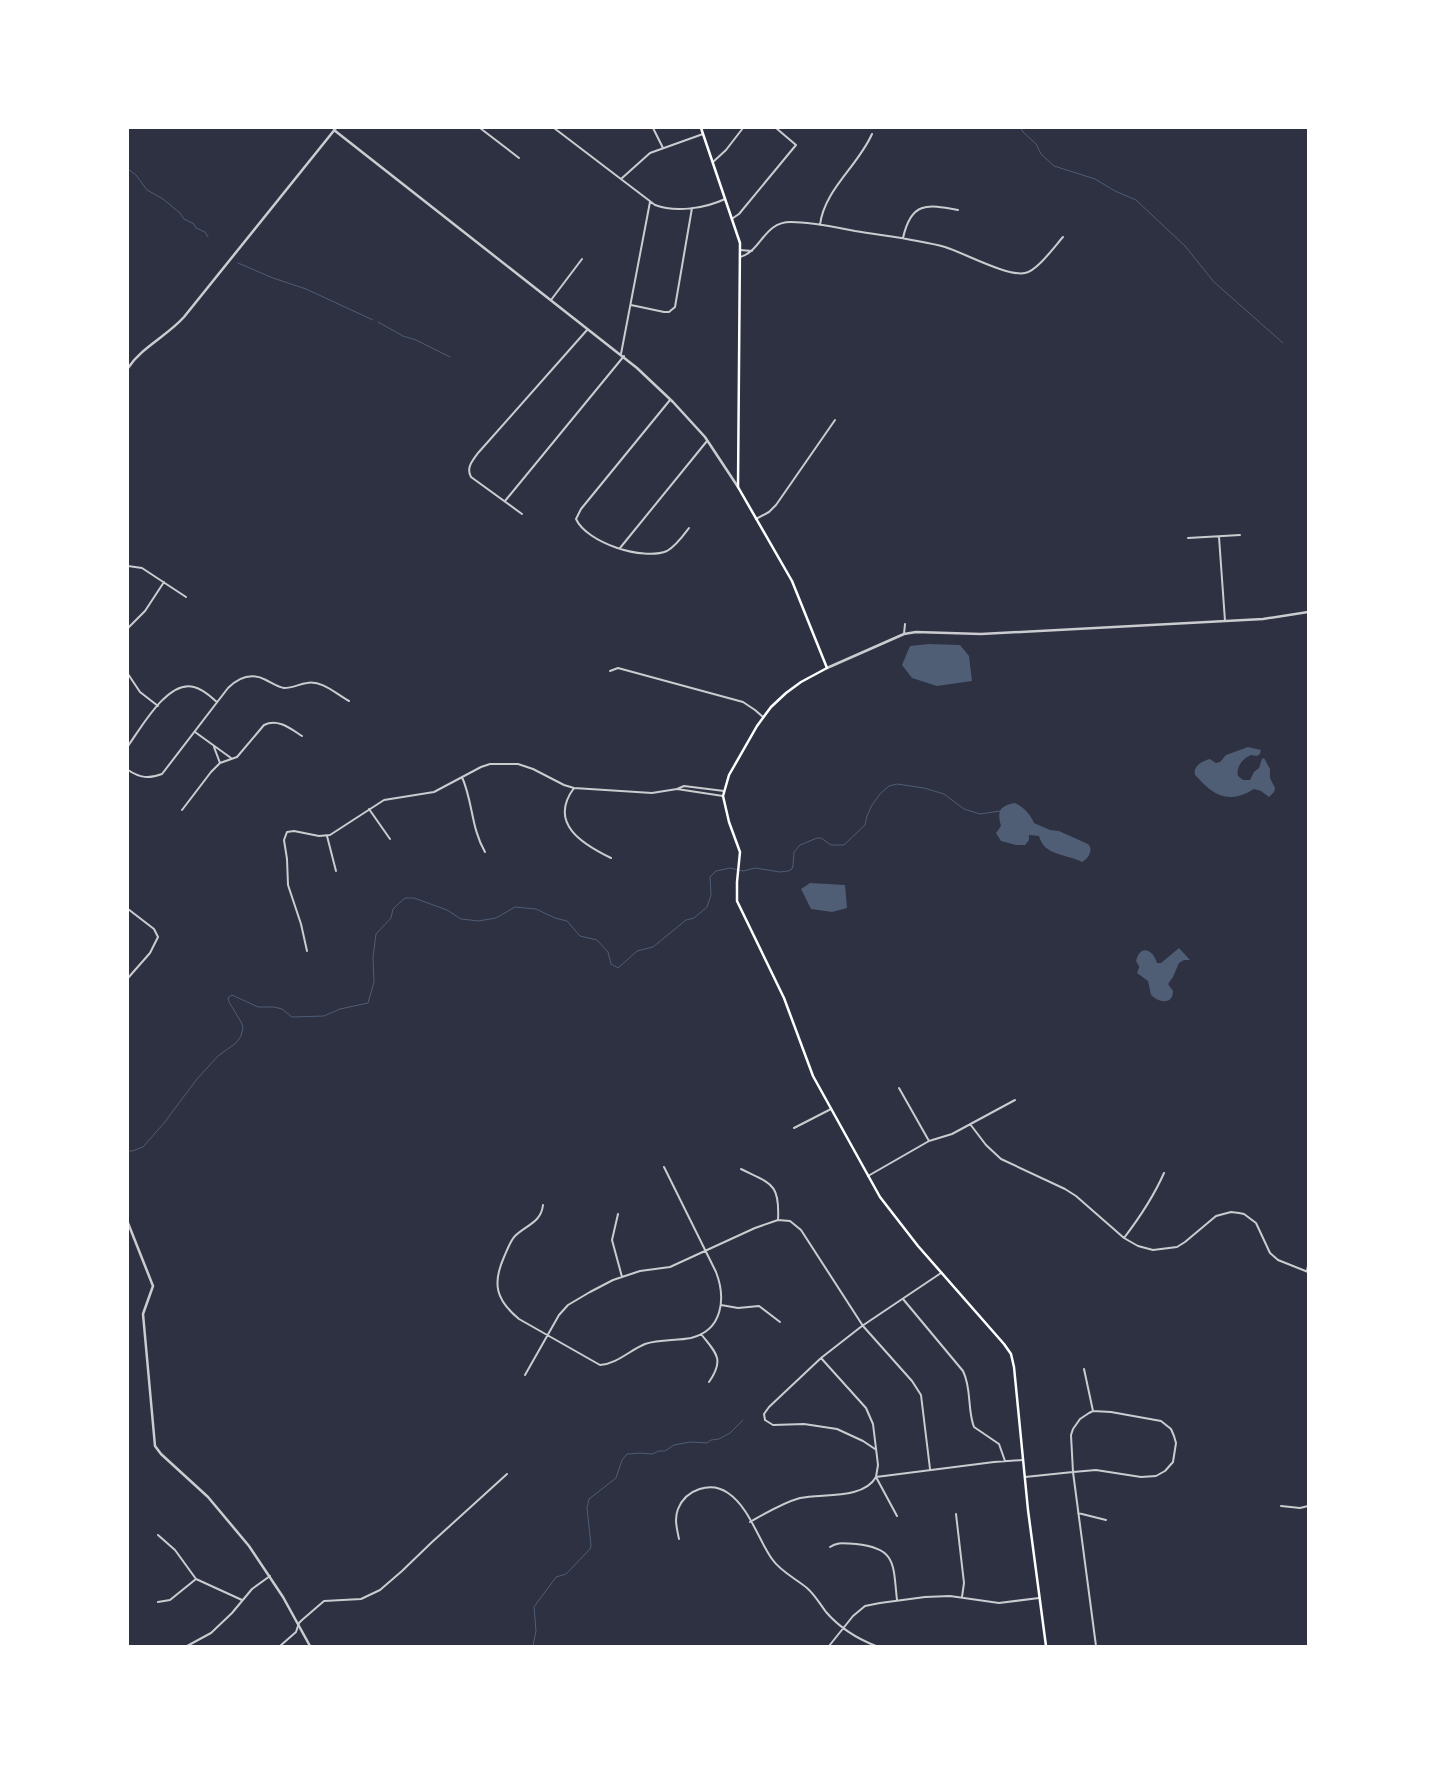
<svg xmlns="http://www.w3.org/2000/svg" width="1436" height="1774" font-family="'Titillium Web',sans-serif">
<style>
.water{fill:#4f5d75}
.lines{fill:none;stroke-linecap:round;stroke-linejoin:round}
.stream{stroke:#4f5d75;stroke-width:1}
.minor{stroke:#caccd0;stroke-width:2}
.tertiary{stroke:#caccd0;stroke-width:2.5}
.secondary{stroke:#fff;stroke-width:2.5}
</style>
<rect width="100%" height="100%" fill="#2d3142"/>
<path class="water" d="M 929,644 L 960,645 L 969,656 L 972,681 L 937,686 L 912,678 L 902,665 L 910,646 Z
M 1248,747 L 1261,750 L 1260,754 L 1257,756 L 1251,755 C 1242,759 1236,767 1238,776 L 1243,780 L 1250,780 L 1254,772 L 1259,768 L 1262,759 L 1264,758 L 1270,769 L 1270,778 L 1275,788 L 1274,792 L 1269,797 L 1261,791 L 1254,789 C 1252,790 1250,791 1247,793 C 1223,804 1210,791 1195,775 C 1193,766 1202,761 1210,759 L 1216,763 L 1220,762 L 1226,755 Z
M 1015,803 C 1023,806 1031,815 1034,823 L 1050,830 L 1059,831 L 1088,844 C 1094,850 1088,859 1082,862 C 1067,854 1044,856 1039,836 L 1029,835 L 1029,840 L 1025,845 L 1016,845 L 1001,841 L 996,833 L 1001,826 C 997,811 999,806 1015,803 Z
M 810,883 L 845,885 L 847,908 L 832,912 L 811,909 L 801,889 Z
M 1179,948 L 1190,960 L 1184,960 L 1179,963 L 1173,977 L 1168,984 L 1173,991 C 1173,1005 1159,1003 1151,995 L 1148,981 L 1137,973 C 1140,965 1140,968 1136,961 C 1140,944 1153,949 1157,963 L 1161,963 Z"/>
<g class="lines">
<path class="stream" d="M 1021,128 L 1023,132 L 1036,144 L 1041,154 L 1054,166 L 1095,179 L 1115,191 L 1136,200 L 1185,246 L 1214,282 L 1283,343
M 128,169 L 136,175 L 147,190 L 163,199 L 180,213 L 184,219 L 194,224 L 196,228 L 205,232 L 208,237
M 238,263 L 273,278 L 306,289 L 373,320
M 378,322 L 403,336 L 416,340 L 450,357
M 128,1151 L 132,1151 L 143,1147 L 164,1123 L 197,1079 L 218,1056 L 236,1043 L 241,1036 L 243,1027 L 241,1022 L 229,1002 L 228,998 L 232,995 L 258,1007 L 274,1007 L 282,1009 L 292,1017 L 324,1016 L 340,1009 L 368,1003 L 374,982 L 373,957 L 376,934 L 391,918 L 393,909 L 396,906 L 405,898 L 414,898 L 447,910 L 461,919 L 470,920 L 478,921 L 496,918 L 515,907 L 536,909 L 555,918 L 567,921 L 580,936 L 597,940 L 608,952 L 611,964 L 618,968 L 637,951 L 653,947 L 686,920 L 694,918 L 707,907 L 711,895 L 710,877 L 716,871 L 730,868 L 743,871 L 755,868 L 780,872 L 788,871 L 792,869 L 793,865 L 794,852 L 800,845 L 817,838 L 821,838 L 831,845 L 844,845 L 865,825 L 867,816 L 872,805 L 880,794 L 889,786 L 897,784 L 924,788 L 944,794 L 964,809 L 980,814 L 1000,811
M 533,1646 L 536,1631 L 534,1607 L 556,1577 L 566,1574 L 590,1549 L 591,1545 L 587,1508 L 589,1499 L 616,1478 L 622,1460 L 627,1454 L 640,1453 L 652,1454 L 659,1451 L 665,1451 L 674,1445 L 690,1442 L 707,1443 L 711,1440 L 719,1439 L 730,1433 L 743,1420"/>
<path class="minor" d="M 480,128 L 519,158
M 554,128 L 655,205 C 676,213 706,208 725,199
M 653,128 L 663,148
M 713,162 L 726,150 L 743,128
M 621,179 L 650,153 L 703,134
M 733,218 L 739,214 L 796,145 L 776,128
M 820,225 C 824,190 858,166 872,134
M 903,238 C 911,202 926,204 958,210
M 740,250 L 752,251
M 740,257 C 762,251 763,222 791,222 C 812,222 834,227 855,231 C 885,236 916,239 945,247 C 964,253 1008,277 1025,273 C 1037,271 1055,246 1063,237
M 551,300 L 582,259
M 631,305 L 664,312 L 669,312 L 675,307 L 692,208
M 621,354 L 650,202
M 670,400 L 581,509 L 576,519 C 587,543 643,561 667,551 C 676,546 683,536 689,528
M 505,501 L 624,356
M 522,514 L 471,477 C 466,468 472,461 478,453 L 587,330
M 756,519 L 769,512 L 776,505 L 835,420
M 1219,537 L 1225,621
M 1188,538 L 1240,535
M 620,548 L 707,441
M 128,566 L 142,568 L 186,597
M 128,628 L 145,611 L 164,582
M 904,634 L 905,624
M 610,671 L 618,668 L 743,702 L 755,710 L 763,717
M 128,674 L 140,692 L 158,706
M 195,732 L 231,758
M 128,746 C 141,728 168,679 194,687 C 203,689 210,696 217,702
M 214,747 L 220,763
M 128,770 C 140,778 149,779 162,774 L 228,688 C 239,677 251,672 266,680 C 272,683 278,687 284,688 C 293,688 299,684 307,683 C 322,680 336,694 349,701
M 462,777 C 473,802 471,828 485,852
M 574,788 C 548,823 582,844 611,858
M 723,796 L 677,789 L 684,786 L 724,791
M 369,809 L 390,839
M 182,810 L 211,772 L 220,763 L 237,757 L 264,725 C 278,718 291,729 302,736
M 327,836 L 336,871
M 128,909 L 154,929 L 158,937 L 150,953 L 128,978
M 307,951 L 301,924 L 288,885 L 287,859 L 284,840 L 287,832 L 294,831 L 319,836 L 330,835 L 384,800 L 434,792 L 481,767 L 490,764 L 518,764 L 533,769 L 564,785 L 574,788 L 652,793 L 677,789
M 899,1088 L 929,1141
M 970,1124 L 986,1145 L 1001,1159 L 1065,1189 L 1076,1196 L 1124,1238 L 1138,1246 L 1153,1250 L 1177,1247 L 1185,1242 L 1216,1216 L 1231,1212 L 1239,1213 L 1244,1214 L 1256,1223 L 1270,1253 L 1278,1260 L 1308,1272
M 794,1128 L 831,1109
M 741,1169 C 771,1184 780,1183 778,1220
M 868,1176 L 929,1141 L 952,1134 L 1015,1100
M 543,1205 C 541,1223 526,1225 515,1236 C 510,1241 507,1251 504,1257 C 492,1284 496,1300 519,1319 L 600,1365 C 617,1364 630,1350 645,1344 C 660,1339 676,1341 691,1338 C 723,1330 726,1298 716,1272 L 664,1167
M 618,1214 L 612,1240 L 622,1277
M 1124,1238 C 1140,1217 1153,1198 1164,1173
M 1307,1271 L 1308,1266
M 903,1299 L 963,1371 C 972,1389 967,1409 974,1427 L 999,1444 L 1005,1461
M 721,1305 L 738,1308 L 759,1306 L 780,1322
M 701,1334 C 716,1353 725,1359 709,1382
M 821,1358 L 866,1408 L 873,1424 L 878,1465 L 876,1477 L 897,1516
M 1084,1369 L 1093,1411
M 525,1375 L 559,1315 L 568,1305 L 590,1292 L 613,1280 L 640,1271 L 670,1267 L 755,1228 L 778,1220 L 790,1221 L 801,1230 L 863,1326 L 912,1381 L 921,1395 L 930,1469
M 875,1449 L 863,1441 L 837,1429 L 804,1424 L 773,1425 L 765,1420 L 764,1414 L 769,1407 L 821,1358 L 862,1326 L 941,1273
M 1025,1477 L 1073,1472 L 1096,1470 L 1141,1477 L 1156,1476 L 1165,1471 L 1173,1462 L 1176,1443 L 1174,1436 L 1171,1429 L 1161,1421 L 1111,1412 L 1093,1411 L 1089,1413 L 1080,1419 L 1073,1429 L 1071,1435 L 1073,1472 L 1096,1646
M 1281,1506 L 1300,1508 L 1308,1506
M 1078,1513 L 1106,1520
M 956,1514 L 964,1583 L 962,1597
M 750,1522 C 766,1513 782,1503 800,1498 C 822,1493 863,1500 876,1477 L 994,1462 L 1023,1460
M 158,1535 L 175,1550 L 196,1579 L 242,1600
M 679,1539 C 677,1529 674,1519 678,1509 C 686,1489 711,1481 728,1493 C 749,1507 758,1539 772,1559 C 780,1571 796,1579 807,1588 C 815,1595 820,1604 826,1612 C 839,1627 858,1639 876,1646
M 830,1547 C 838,1541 846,1544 856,1544 C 897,1548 893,1565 897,1600
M 158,1602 L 170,1600 L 196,1579
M 187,1646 L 211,1633 L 232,1613 L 252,1589 L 270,1576
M 280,1646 L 296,1632 L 299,1623 L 302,1620 L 324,1601 L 361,1599 L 380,1590 L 402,1571 L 431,1543 L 507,1474
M 829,1646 L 853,1616 L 865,1606 L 880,1603 L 925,1597 L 950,1596 L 999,1603 L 1039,1598"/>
<path class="tertiary" d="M 334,130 L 637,368 L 673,402 L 705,437 L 738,487
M 128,368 C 142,347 167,336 184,317 L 336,128
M 827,668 L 904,634 L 916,632 L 981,634 L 1263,619 L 1308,612
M 128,1223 L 153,1286 L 143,1314 L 155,1446 L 161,1454 L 208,1497 L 249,1546 L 283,1597 L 310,1646"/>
<path class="secondary" d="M 701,128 L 740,243 L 738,487 L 792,581 L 827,668 L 801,682 L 786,693 L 771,707 L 757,726 L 729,775 L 723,796 L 729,822 L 740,852 L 737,882 L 737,901 L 784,998 L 813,1076 L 880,1197 L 918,1246 L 1004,1344 L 1011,1354 L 1014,1367 L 1028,1510 L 1046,1646"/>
</g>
<rect width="1436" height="1774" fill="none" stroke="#ffffff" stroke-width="258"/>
</svg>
